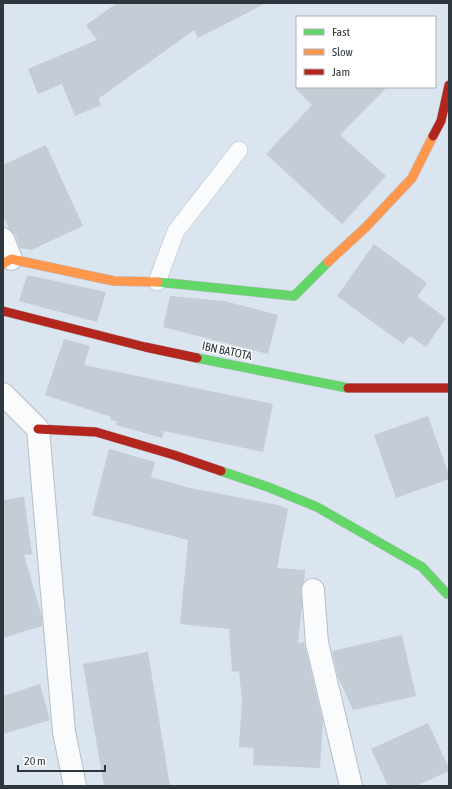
<svg xmlns="http://www.w3.org/2000/svg" width="452" height="789" font-family="'Asap Condensed',sans-serif">
<style>
.building{fill:#c4ccd5}
.lines{fill:none;stroke-linecap:round;stroke-linejoin:round}
.lane-casing{stroke:#b6bec7;stroke-width:18}
.street-casing{stroke:#b6bec7;stroke-width:24}
.fast-casing{stroke:#b6bec7;stroke-width:10}
.slow-casing{stroke:#b6bec7;stroke-width:10}
.jam-casing{stroke:#b6bec7;stroke-width:10}
.lane{stroke:#f9fbfd;stroke-width:17}
.street{stroke:#f9fbfd;stroke-width:22}
.fast{stroke:#63d668;stroke-width:9}
.slow{stroke:#ff974d;stroke-width:9}
.jam{stroke:#b3261e;stroke-width:9}
.labels{text-anchor:middle;dominant-baseline:central;stroke-width:3;stroke-linejoin:round;paint-order:stroke}
.street-label{font-size:12px;fill:#2e363e;stroke:#fff}
</style>
<rect width="100%" height="100%" fill="#dae5f0"/>
<path class="building" d="M 117,3 L 266,3 L 198,38 L 194,30 L 98,99 L 101,105 L 75,116 L 62,84 L 38,94 L 28,69 L 97,40 L 86,25 Z
M 294,87 L 387,87 L 340,135 L 386,176 L 342,224 L 266,154 L 312,105 Z
M 46,145 L 83,226 L 31,250 L 20,248 L 15,234 L 9,229 L 3,215 L 3,165 Z
M 374,244 L 427,283 L 417,297 L 446,318 L 426,347 L 410,336 L 403,344 L 337,296 Z
M 27,275 L 106,292 L 97,322 L 19,301 Z
M 170,296 L 224,301 L 278,315 L 268,354 L 163,327 Z
M 64,339 L 90,346 L 84,365 L 273,404 L 263,452 L 164,431 L 162,438 L 116,425 L 117,421 L 110,420 L 111,417 L 45,395 Z
M 428,416 L 449,475 L 449,479 L 396,498 L 374,435 Z
M 109,449 L 155,462 L 151,477 L 190,488 L 278,505 L 288,509 L 277,568 L 305,570 L 304,582 L 302,585 L 301,591 L 302,605 L 298,643 L 304,642 L 323,722 L 320,768 L 253,765 L 254,748 L 239,747 L 242,701 L 239,671 L 232,672 L 229,629 L 180,624 L 188,540 L 92,515 Z
M 24,497 L 32,554 L 24,555 L 42,617 L 42,626 L 3,638 L 3,500 Z
M 402,635 L 416,696 L 353,710 L 338,677 L 332,651 Z
M 148,652 L 170,786 L 104,786 L 83,664 Z
M 40,684 L 50,720 L 3,734 L 3,696 Z
M 428,723 L 449,768 L 449,771 L 416,786 L 388,786 L 371,749 Z"/>
<g class="lines">
<g class="lane-casing">
<path id="lane" d="M 157,282 L 176,231 L 239,150"/>
</g>
<g class="street-casing">
<path id="street" d="M 3,239 L 11,259
M 3,394 L 38,429 L 64,732 L 75,786
M 313,590 L 317,643 L 351,786"/>
</g>
<g class="fast-casing">
<path id="fast" d="M 158,282 L 294,296 L 328,262
M 197,358 L 348,388
M 221,471 L 268,487 L 317,507 L 422,567 L 447,594"/>
</g>
<g class="slow-casing">
<path id="slow" d="M 328,262 L 366,227 L 412,178 L 433,136
M 3,264 L 11,259 L 114,281 L 158,282"/>
</g>
<g class="jam-casing">
<path id="jam" d="M 433,136 L 441,121 L 449,85
M 3,311 L 145,347 L 197,358
M 348,388 L 449,388
M 38,429 L 96,432 L 174,455 L 221,471"/>
</g>
<use href="#lane" class="lane"/>
<use href="#street" class="street"/>
<use href="#fast" class="fast"/>
<use href="#slow" class="slow"/>
<use href="#jam" class="jam"/>
</g>
<g class="labels">
<g class="street-label">
<text transform="translate(227 351) rotate(12)">IBN BATOTA</text>
</g>
</g>
<rect width="452" height="789" fill="none" stroke="#2e363e" stroke-width="8"/>
<rect x="296" y="16" width="140" height="72" fill="#ffffff" stroke="#abafb2"/>
<rect x="304" y="29" width="20" height="6" fill="#63d668" stroke="#abafb2"/>
<text x="332" y="36" font-size="12" fill="#2e363e">Fast</text>
<rect x="304" y="49" width="20" height="6" fill="#ff974d" stroke="#abafb2"/>
<text x="332" y="56" font-size="12" fill="#2e363e">Slow</text>
<rect x="304" y="69" width="20" height="6" fill="#b3261e" stroke="#abafb2"/>
<text x="332" y="76" font-size="12" fill="#2e363e">Jam</text>
<path d="M18 765v6h87v-6" fill="none" stroke="#2e363e" stroke-width="2"/>
<text x="24" y="765" font-size="12" fill="#2e363e" stroke="#ffffff" stroke-width="3" paint-order="stroke">20 m</text>
</svg>
